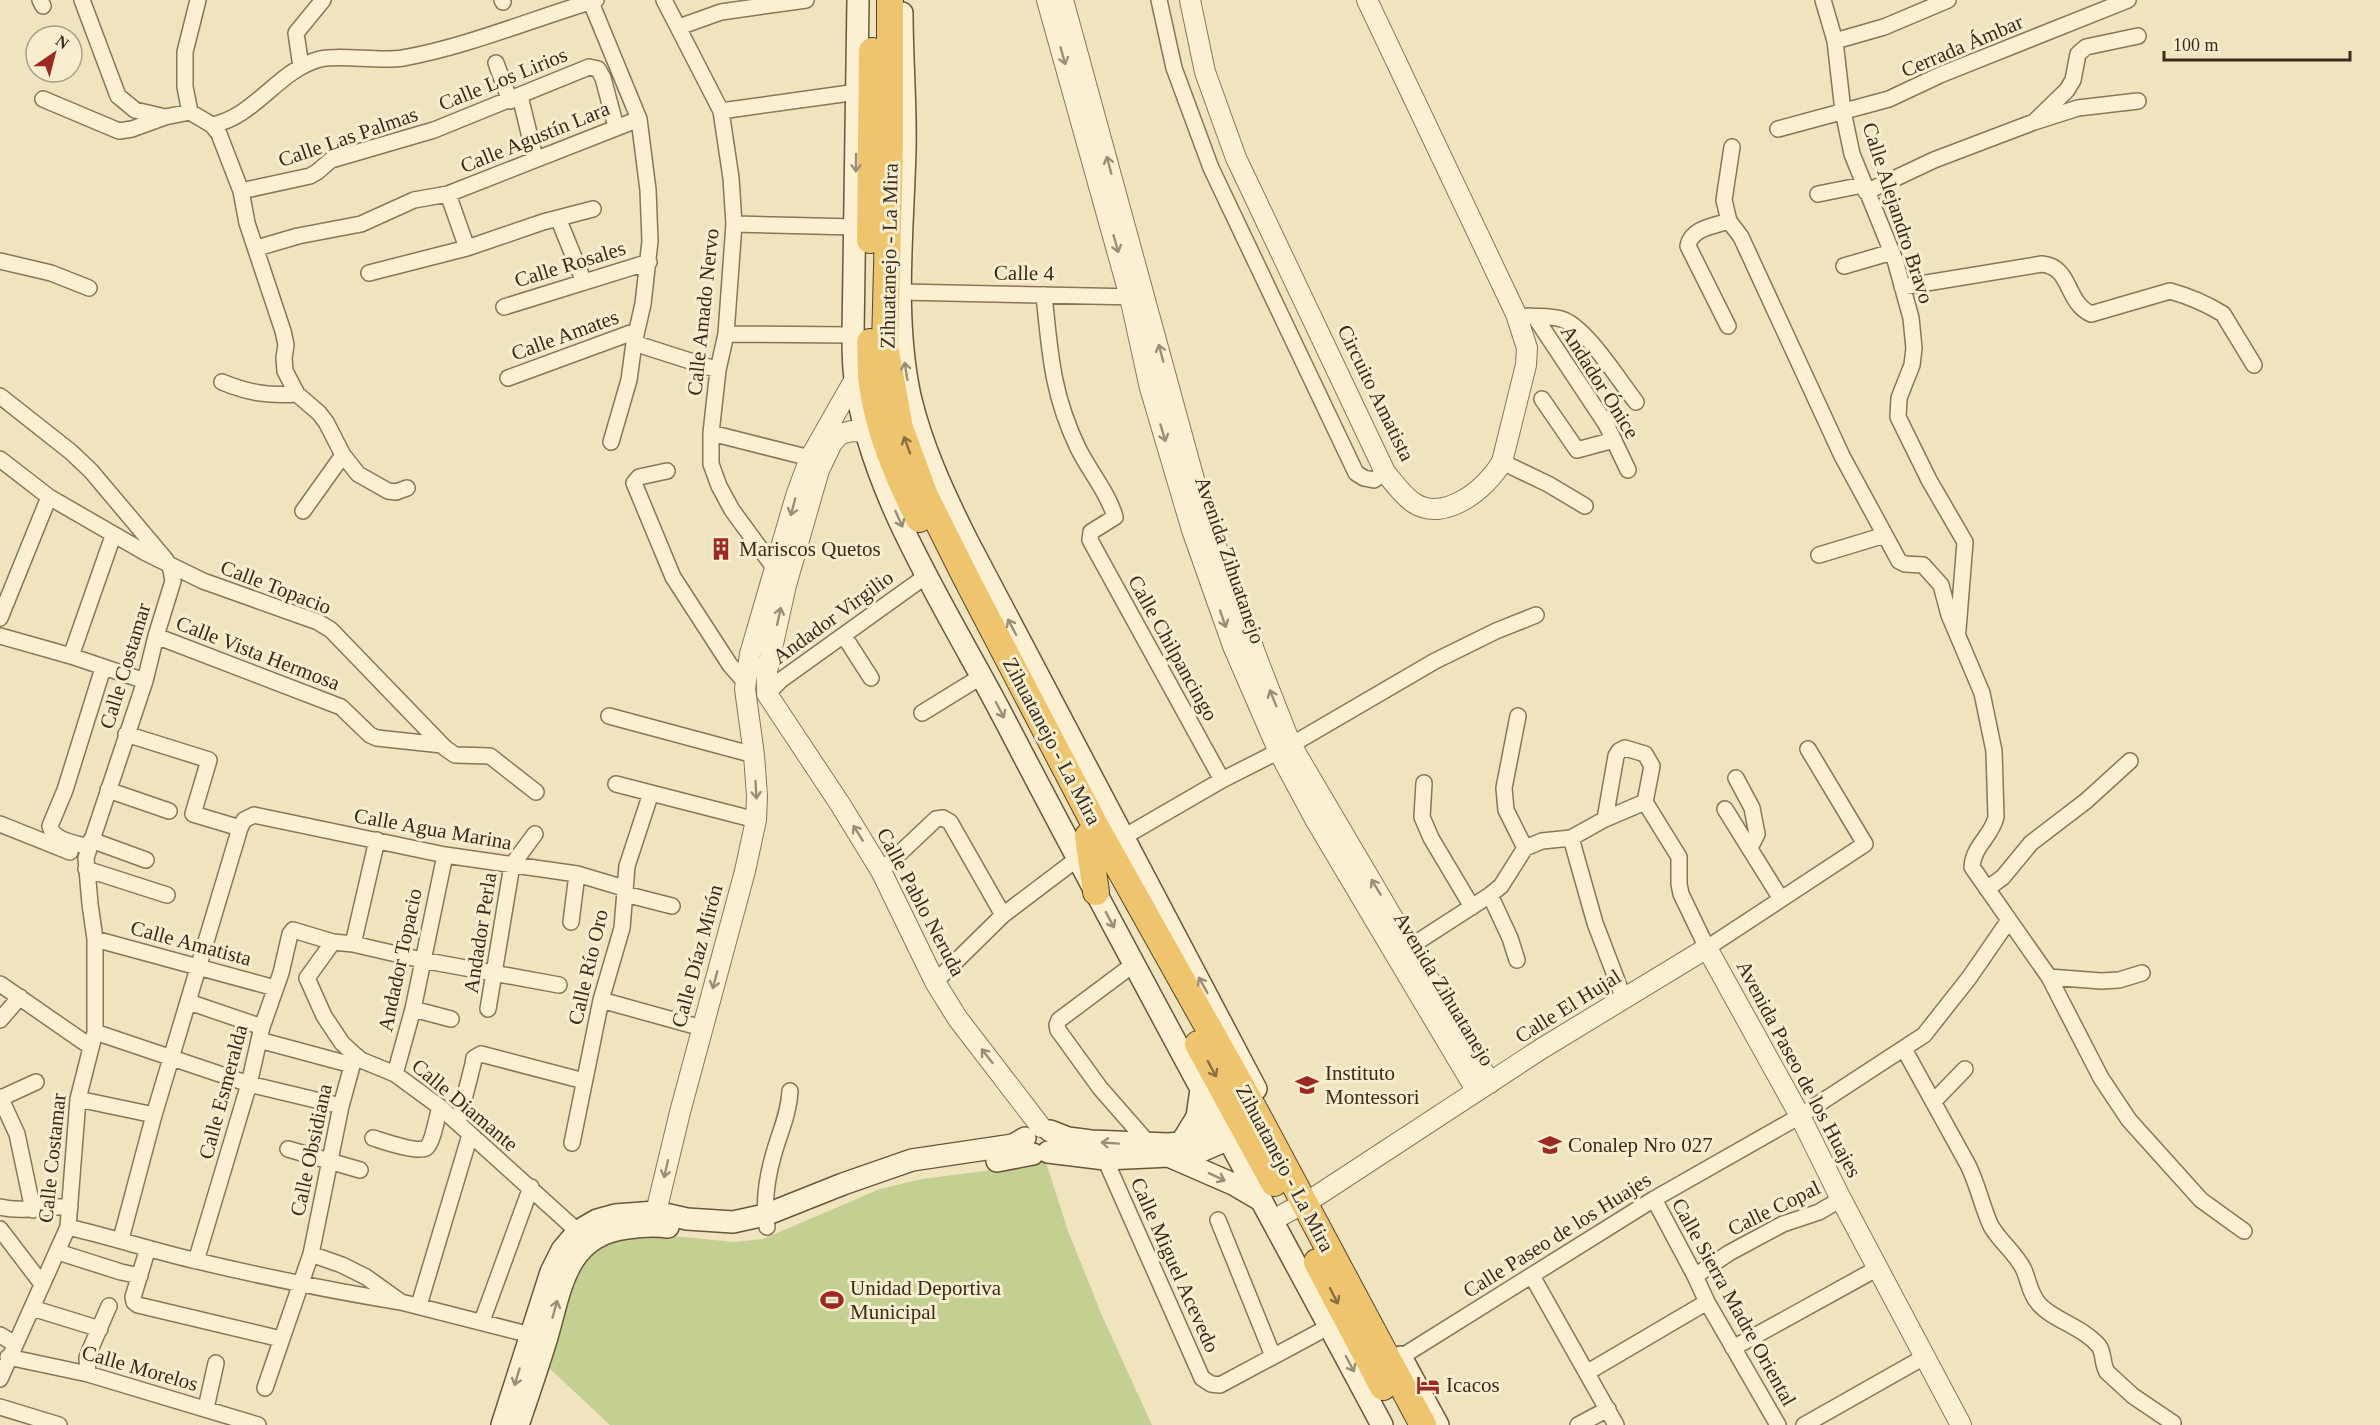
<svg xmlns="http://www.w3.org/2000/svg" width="2380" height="1425" font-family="'Times New Roman',serif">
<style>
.green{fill:#c4cf92}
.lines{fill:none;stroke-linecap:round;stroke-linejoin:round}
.minor-casing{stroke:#8a7556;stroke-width:18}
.tertiary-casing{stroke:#8a7556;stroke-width:22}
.secondary-casing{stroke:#6b553a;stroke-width:24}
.trunk-casing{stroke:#57422b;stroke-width:28}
.minor{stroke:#fbf1d2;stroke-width:15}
.tertiary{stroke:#fbf1d2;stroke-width:20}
.secondary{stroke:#fbf1d2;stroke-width:21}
.trunk{stroke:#eec46e;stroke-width:26}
.oneway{stroke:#9a8e77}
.oneway2{stroke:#8a7041}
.labels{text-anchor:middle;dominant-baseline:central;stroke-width:6;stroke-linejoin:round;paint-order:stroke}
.street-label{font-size:21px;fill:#382b1c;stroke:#f7eecf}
.poi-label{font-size:21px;fill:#382b1c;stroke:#f7eecf;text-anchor:start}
</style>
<rect width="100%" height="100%" fill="#f0e4bf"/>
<path class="green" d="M 1045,1159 L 1068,1231 L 1103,1318 L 1152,1425 L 610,1425 L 548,1367 L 572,1283 L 585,1259 L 602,1242 L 643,1233 L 734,1242 L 763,1239 L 880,1189 L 922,1179 L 1000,1169 Z"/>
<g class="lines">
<g class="minor-casing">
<path id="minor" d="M 40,0 L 43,6
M 82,0 L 118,96 L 135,110 L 165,117 L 190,112
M 198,0 L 185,52 L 185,87 L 190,112 L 212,125 L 219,134 L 241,191 L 247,223 L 283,331 L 286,345 L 284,358 L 285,371 L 297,394 L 319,413 L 326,422 L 343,455 L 358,474 L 388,491 L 396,492 L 407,488
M 502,0 L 503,2
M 590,0 L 639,119 L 648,190 L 650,241 L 643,304 L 634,343 L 629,380 L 611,442
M 664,0 L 721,111 L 731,178 L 734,224 L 726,334 L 718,370 L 711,433 L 711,464 L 719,486 L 732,510 L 778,573
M 1159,0 L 1174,68 L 1211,168 L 1356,473 L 1364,478 L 1374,480 L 1385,472
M 1823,0 L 1835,41 L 1843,111 L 1852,154 L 1895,260 L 1911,318 L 1914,348 L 1912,365 L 1899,398 L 1898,417 L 1929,480 L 1965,542 L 1958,630
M 679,27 L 721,12 L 806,0
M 1835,41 L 1884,27 L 1948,0
M 496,63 L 510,101
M 301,67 L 296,33 L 323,0
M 520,96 L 535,158
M 43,99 L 119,131 L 132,129 L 165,117
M 721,111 L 857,92
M 2034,122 L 2067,90 L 2073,80 L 2078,54 L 2086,47 L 2138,36
M 212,125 C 255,117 278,70 320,59 C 342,54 378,62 403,58 C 469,46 532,19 596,0
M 1778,129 L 1889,99 L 1940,75 L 2128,0
M 1732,147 L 1724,200 L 1729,221 L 1741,237 L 1842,456 L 1899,561 L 1905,564 L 1923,565 L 1941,585 L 1949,615 L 1982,693 L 1994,751 L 1996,817 C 1992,836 1973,846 1972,867 L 2049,977 L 2101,1078 L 2129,1120 L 2201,1200 L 2244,1231
M 241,191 L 310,176 L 317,172 L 331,160 L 434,130 L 589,67 L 598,69 L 603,78 L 616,127
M 1866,192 L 1934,160 L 2034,122 L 2078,108 L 2138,101
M 448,194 L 467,248
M 1818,194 L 1863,185
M 558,218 L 584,282
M 734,224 L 855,227
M 257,248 L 298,236 L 361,224 L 414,200 L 448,194 L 639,119
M 0,261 L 51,273 L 89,288
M 1844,266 L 1892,252
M 369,273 L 467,248 L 543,222 L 593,209
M 1902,287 L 2042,264 C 2072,267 2065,302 2091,314 L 2170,291 C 2188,296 2207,304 2223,314 L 2254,365
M 901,292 L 1138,297
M 1044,295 C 1050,353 1052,394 1078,448 C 1088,469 1109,494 1115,517 L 1091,532 L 1090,540 L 1222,780
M 504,307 L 649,262
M 1528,316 C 1539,317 1551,316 1561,319 C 1585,325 1620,382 1636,402
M 1535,317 L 1606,424 L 1628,470
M 1728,326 L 1688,246 C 1691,228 1714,226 1729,221
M 726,334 L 853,335
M 634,343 L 718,370
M 508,378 L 636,331
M 222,382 C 249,393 268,396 297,394
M 0,396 L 71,452 L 91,471 L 166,560
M 1542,399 L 1577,450 L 1614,440
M 711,433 L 810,458
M 0,459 L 49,497 L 146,553 L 203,581 L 318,622 L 331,630 L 445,748 L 455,755 L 490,756 L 536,792
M 1502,462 L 1548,484 L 1585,506
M 667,471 L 639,477 L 634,483 L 673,577 L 730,665 L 745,682
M 303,511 L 343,455
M 1819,555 L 1885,535
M 0,618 L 49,497
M 0,636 L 71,656 L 145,681
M 156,636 L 341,707 L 370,735 L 377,738 L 442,745
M 844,636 L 871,678
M 71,656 L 113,536
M 767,694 L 781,680 L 926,576
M 922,713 L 982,676
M 609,716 L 754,755
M 1518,716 L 1504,788 L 1506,810 L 1525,848
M 126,734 L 209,760 L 193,814 L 240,828
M 1736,778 L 1752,808 L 1757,834 L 1750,848
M 1424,783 L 1422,817 L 1431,838 L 1472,907
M 616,784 L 756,820
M 108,790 L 169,811
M 1725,809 L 1781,899
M 1605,819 L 1616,756 L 1619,751 L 1625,748 L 1645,754 L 1652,766 L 1645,802 L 1679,857 L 1679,884 L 1681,894 L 1707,948 L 1865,844 L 1808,749
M 0,824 L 70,852
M 1122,838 L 1222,780 L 1291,745 L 1435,661 L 1496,631 L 1536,615
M 1571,838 L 1595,923 L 1624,999
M 91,840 L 146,860
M 89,847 C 76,843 53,841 50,826 L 65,790 L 103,668
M 86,869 L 167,895
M 881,871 L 936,819 L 943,818 L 950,822 L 1003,915
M 1987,889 L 2003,877 L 2031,843 L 2086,801 L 2130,761
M 625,894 L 672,906
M 1490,895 L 1510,938 L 1517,960
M 571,922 L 577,874
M 95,939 L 275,988
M 333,942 L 307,978 L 324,1016 L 342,1043 L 355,1055 L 361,1060 L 395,1074 L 440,1107 L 584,1237
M 353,944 L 377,840
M 1411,946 L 1490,895 L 1501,886 L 1525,848 L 1542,841 L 1571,838 L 1605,819 L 1645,802
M 1134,964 L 1059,1020 L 1057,1025 L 1058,1030 L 1100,1088 L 1149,1144
M 2049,977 L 2101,981 L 2119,980 L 2142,973
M 935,982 L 1003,915 L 1077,859
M 0,984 L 91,1047
M 601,1000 L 702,1028
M 189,1002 L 262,1027
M 413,1009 L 451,1019
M 488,1009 L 512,865 L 535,834
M 0,1020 L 20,997
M 95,1032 L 249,1084 L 341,1106
M 259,1040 L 352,1065
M 1904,1049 L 1968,1165 C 1978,1185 1982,1207 1991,1226 C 2000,1242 2016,1253 2024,1270 C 2029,1282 2030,1294 2039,1304 C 2053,1320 2083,1327 2099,1346 C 2104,1353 2102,1364 2107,1372 L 2133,1396 L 2173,1423
M 395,1074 L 413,1009 L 445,855
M 0,1097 L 17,1134 L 33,1210
M 1,1098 L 36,1082
M 78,1099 L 154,1115
M 1934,1101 L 1965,1069
M 458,1123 L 473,1064 L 474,1058 L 481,1054 L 584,1081
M 373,1138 C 383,1141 417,1153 426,1148 C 433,1143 437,1116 440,1107
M 572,1143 L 601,1000 L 622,928 L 627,866 L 651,793
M 288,1149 L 360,1170
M 1105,1159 L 1202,1378 L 1211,1384 L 1220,1385 L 1330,1326
M 1654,1199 L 1695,1276 L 1707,1302 L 1778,1425
M 0,1207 C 24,1213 46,1205 70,1207
M 1218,1220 L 1273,1356
M 68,1227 C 111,1237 154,1251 197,1261 C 265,1277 332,1291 401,1302
M 767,1227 C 763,1203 767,1177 774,1153 C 780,1132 789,1113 790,1091
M 0,1229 L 42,1284
M 121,1239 L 154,1115 L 240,828 L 244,820 L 254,815 L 445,855 L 577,874 L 624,888
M 148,1248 L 133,1297 L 134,1302 L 138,1305 L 281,1339
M 58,1252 L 121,1272 L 140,1276
M 311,1254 L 342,1265 L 366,1277 L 401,1302 L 539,1337
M 196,1261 L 249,1084 L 262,1027 L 281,973 L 290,934 L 293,930 L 333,942 L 353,944 L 422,960 L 559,985
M 1532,1276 L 1616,1425
M 1695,1276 L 1729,1253 L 1783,1224 L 1819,1212 L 1841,1199
M 419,1305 L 470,1135
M 32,1308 L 100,1329
M 482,1321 L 531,1187
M 0,1335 L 15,1344
M 1733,1348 L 1878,1268
M 8,1357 L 88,1374 L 258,1425
M 1401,1357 L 1654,1199 L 1800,1116 L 1924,1035 L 1969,978 L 2009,920
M 1588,1372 L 1707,1302
M 88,1374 L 87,1358 L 90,1350 L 109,1306
M 0,1379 L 68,1227 L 78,1099 L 95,1032 L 95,939 L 90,904 L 86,858 L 145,681 L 156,636 L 173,581 L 170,565
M 265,1388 L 311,1254 L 341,1106 L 355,1055
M 0,1407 L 59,1425
M 206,1408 L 216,1363
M 1578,1425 L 1608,1409
M 1804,1425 L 1926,1356"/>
</g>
<g class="tertiary-casing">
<path id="tertiary" d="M 1047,0 L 1130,297 L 1150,388 L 1192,530 L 1233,646 L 1279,752 L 1316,821 L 1476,1090
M 1063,0 L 1201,505 L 1258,661 L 1291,745 L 1490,1083
M 1190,0 L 1205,72 L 1236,158 L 1385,472 C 1394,483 1402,495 1414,503 C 1445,523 1487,488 1502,462 L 1526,365 L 1527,348 L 1516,314 L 1367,0
M 867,432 L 852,431 L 840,434 L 832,443 L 819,470 L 786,585 L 767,671 L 767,694 L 840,804 L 881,871 L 935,982 L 958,1019 L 1041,1127
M 656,1212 L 680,1112 L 745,871 L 756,820 L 757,796 L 754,755 L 745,689 L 750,654 L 796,496 L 810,458 L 855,379
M 1273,1220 L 1315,1197 L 1541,1049 L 1707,948 L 1800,1116 L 1841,1199 L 1961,1425"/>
</g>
<g class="secondary-casing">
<path id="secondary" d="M 858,0 L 853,335 C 853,350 853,364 855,378 C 867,475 923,570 969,654 C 987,686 1004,718 1021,751 C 1139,977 1262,1200 1382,1425
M 902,13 C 902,59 906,104 905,150 C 903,231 893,316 910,396 C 922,447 944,494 967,540 L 1256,1089
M 1050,1131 L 1068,1138 L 1091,1141 L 1168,1144 L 1181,1143 L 1227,1125
M 1181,1143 L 1197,1117 L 1201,1089
M 1048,1152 L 1105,1159 L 1192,1155 L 1238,1135
M 1171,1157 L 1233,1184 L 1262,1201
M 997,1161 L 1033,1154
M 1401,1357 L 1438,1425
M 502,1425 L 551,1272 L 562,1250 L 578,1231 L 597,1220 L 615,1215 L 656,1212 L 687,1219 L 733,1222 L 765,1215 L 843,1184 L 912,1160 L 1013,1145 L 1025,1138
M 518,1425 C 528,1396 538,1367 547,1337 C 561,1289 566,1235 627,1228 C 641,1226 654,1225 668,1227"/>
</g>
<g class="trunk-casing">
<path id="trunk" d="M 890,0 L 890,146 L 885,346 L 900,428 L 925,496 L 965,576 L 1096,827 L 1254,1109 L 1423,1425
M 870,240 L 872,51
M 870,342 C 871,356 870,370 872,384 C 878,431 898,477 919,519
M 1088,836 L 1096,892
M 1198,1044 L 1274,1183
M 1317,1262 L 1383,1387"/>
</g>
<use href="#minor" class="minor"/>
<use href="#tertiary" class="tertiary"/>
<use href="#secondary" class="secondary"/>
<use href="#trunk" class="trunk"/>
</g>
<defs><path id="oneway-shaft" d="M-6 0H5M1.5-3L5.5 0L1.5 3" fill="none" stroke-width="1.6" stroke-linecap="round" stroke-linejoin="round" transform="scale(1.5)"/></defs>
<g class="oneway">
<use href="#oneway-shaft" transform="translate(1063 56) rotate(74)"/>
<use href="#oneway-shaft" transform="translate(856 163) rotate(91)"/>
<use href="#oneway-shaft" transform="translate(1109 165) rotate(-105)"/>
<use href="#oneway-shaft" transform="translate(1116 244) rotate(74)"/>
<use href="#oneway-shaft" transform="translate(1161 353) rotate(-105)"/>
<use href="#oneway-shaft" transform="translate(906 371) rotate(-99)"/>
<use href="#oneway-shaft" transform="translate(1163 433) rotate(73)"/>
<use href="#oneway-shaft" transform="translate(793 507) rotate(105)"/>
<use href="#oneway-shaft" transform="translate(899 519) rotate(66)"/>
<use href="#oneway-shaft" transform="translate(779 616) rotate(-78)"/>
<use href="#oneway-shaft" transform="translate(1223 619) rotate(71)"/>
<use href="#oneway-shaft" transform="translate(1012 627) rotate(-118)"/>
<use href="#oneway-shaft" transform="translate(1273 698) rotate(-112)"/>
<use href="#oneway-shaft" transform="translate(1000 710) rotate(63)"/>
<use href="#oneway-shaft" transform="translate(756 790) rotate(87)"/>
<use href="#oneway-shaft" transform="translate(858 833) rotate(-122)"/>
<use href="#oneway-shaft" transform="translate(1376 887) rotate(-121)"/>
<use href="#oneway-shaft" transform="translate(1110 920) rotate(62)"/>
<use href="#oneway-shaft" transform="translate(715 980) rotate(105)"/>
<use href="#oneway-shaft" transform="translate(1203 985) rotate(-119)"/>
<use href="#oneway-shaft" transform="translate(987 1056) rotate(-128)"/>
<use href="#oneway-shaft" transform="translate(1110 1143) rotate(-176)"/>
<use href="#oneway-shaft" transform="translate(666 1169) rotate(103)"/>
<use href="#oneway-shaft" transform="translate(1217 1177) rotate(25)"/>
<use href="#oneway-shaft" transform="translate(555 1309) rotate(-74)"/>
<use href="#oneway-shaft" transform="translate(1350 1364) rotate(62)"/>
<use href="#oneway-shaft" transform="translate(517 1377) rotate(107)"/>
</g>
<g class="oneway2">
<use href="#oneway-shaft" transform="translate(907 445) rotate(-110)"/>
<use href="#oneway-shaft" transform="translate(1212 1069) rotate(62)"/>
<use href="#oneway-shaft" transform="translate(1334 1296) rotate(63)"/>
</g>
<defs>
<g id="building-bare" transform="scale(1.8)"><path d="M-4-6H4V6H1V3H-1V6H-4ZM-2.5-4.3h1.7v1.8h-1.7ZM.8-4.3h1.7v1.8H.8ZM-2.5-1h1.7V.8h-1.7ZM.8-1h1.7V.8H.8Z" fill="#9c2923" stroke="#f7eecf" stroke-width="2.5" paint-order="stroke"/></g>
<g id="school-bare" transform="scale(1.8)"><path d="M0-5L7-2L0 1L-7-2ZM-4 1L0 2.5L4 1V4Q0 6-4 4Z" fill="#9c2923" stroke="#f7eecf" stroke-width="2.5" paint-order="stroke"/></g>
<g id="stadium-bare" transform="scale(1.8)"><path d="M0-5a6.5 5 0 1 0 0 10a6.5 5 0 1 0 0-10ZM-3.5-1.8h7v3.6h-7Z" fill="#9c2923" stroke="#f7eecf" stroke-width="2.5" paint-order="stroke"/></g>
<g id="hotel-bare" transform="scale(1.8)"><path d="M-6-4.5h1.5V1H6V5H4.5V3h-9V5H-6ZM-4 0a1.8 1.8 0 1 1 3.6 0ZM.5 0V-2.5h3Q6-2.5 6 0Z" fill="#9c2923" stroke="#f7eecf" stroke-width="2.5" paint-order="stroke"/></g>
</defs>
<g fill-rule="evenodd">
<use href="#building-bare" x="721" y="549"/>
<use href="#school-bare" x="1307" y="1085"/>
<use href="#school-bare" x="1550" y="1145"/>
<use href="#stadium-bare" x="832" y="1300"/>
<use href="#hotel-bare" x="1428" y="1385"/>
</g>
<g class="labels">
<g class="street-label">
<text transform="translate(1962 46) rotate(-23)">Cerrada Ámbar</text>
<text transform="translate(503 79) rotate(-22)">Calle Los Lirios</text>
<text transform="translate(348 137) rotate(-19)">Calle Las Palmas</text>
<text transform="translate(535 137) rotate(-22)">Calle Agustín Lara</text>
<text transform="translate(1898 213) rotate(72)">Calle Alejandro Bravo</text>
<text transform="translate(889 256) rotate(-89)">Zihuatanejo - La Mira</text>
<text transform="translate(570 264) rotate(-17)">Calle Rosales</text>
<text transform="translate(1024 273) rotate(1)">Calle 4</text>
<text transform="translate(703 312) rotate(-84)">Calle Amado Nervo</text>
<text transform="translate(565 335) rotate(-20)">Calle Amates</text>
<text transform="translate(1600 382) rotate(58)">Andador Ónice</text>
<text transform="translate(1376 393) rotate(64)">Circuito Amatista</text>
<text transform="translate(1230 560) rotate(71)">Avenida Zihuatanejo</text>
<text transform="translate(276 587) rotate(21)">Calle Topacio</text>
<text transform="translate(833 617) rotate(-36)">Andador Virgilio</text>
<text transform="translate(1173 648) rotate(61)">Calle Chilpancingo</text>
<text transform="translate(258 653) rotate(21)">Calle Vista Hermosa</text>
<text transform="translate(125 666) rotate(-73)">Calle Costamar</text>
<text transform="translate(1052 741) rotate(62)">Zihuatanejo - La Mira</text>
<text transform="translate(433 829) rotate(10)">Calle Agua Marina</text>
<text transform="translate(921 902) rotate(62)">Calle Pablo Neruda</text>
<text transform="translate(480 933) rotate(-81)">Andador Perla</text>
<text transform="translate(191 943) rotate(15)">Calle Amatista</text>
<text transform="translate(697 956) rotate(-75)">Calle Díaz Mirón</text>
<text transform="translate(400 960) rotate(-78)">Andador Topacio</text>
<text transform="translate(588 967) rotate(-77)">Calle Río Oro</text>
<text transform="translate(1444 989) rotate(59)">Avenida Zihuatanejo</text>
<text transform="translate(1568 1006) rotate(-32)">Calle El Hujal</text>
<text transform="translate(1799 1069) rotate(62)">Avenida Paseo de los Huajes</text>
<text transform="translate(223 1092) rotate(-75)">Calle Esmeralda</text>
<text transform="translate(465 1105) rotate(40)">Calle Diamante</text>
<text transform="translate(311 1150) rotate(-78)">Calle Obsidiana</text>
<text transform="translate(52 1158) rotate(-84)">Calle Costamar</text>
<text transform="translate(1285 1168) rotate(62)">Zihuatanejo - La Mira</text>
<text transform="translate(1774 1208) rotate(-26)">Calle Copal</text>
<text transform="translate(1557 1235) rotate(-32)">Calle Paseo de los Huajes</text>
<text transform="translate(1175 1265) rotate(66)">Calle Miguel Acevedo</text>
<text transform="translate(1734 1302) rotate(61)">Calle Sierra Madre Oriental</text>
<text transform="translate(140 1368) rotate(16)">Calle Morelos</text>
</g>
<g class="poi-label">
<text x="739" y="549">Mariscos Quetos</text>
<text x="1325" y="1073">Instituto<tspan x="1325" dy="24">Montessori</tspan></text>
<text x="1568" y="1145">Conalep Nro 027</text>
<text x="850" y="1288">Unidad Deportiva<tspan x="850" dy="24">Municipal</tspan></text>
<text x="1446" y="1385">Icacos</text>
</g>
</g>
<g transform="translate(54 54) rotate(35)"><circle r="28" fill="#f7eecf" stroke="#aba087" stroke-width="1.5"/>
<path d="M0-4.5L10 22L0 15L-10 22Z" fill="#9c2923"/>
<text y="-9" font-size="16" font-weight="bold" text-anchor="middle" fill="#382b1c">N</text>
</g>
<path d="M2164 51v9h186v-9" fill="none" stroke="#382b1c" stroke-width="3"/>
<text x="2173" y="51" font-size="18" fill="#382b1c" stroke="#f7eecf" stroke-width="4.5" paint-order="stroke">100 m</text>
</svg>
